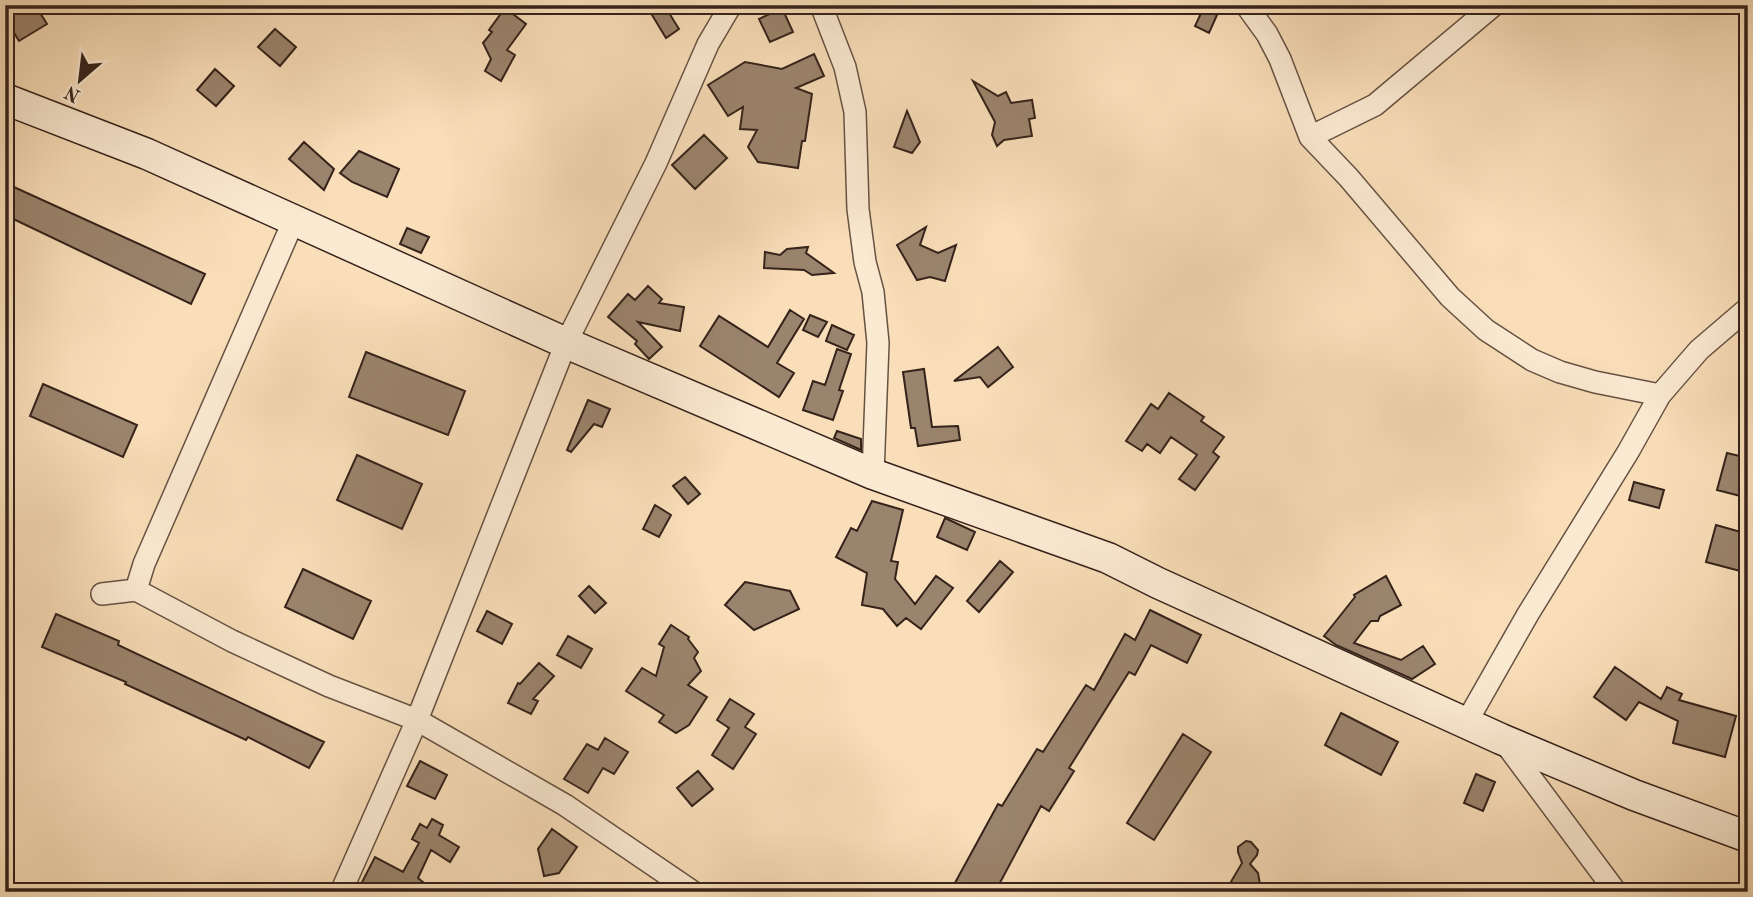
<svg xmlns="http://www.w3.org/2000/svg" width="1753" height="897" font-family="'Old Standard TT',serif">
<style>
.building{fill:#9b846d;stroke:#35231b;stroke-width:2}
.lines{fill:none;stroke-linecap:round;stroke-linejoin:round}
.street-casing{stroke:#665242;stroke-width:24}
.secondary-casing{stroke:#35231b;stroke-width:33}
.street{stroke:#fbead2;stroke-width:21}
.secondary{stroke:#fbead2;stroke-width:30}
</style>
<rect width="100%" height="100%" fill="#f9deb9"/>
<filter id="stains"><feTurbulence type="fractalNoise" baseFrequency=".00286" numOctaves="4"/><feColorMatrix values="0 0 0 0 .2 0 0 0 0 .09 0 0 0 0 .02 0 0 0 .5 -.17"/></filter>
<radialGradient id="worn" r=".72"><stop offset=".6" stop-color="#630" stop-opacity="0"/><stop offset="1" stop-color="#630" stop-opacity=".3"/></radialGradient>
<path class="building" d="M 26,5 L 35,5 L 47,24 L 19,41 L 5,18 Z
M 646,5 L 664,5 L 679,29 L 666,38 Z
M 505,8 L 526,24 L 507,50 L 515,55 L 501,81 L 485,71 L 491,59 L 483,43 L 492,32 L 489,30 Z
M 782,8 L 793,32 L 770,42 L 759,19 Z
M 1203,9 L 1217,15 L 1209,33 L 1195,26 Z
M 275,29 L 296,47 L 280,66 L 258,47 Z
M 814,54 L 824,76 L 796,88 L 812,94 L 805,141 L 802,141 L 798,168 L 758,162 L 748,147 L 757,130 L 740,129 L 743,107 L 728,116 L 708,85 L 745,62 L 782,69 Z
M 215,69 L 234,86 L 216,106 L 197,90 Z
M 973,81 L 998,96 L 1006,92 L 1011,103 L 1032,100 L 1035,118 L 1029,119 L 1032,136 L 1004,140 L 997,146 L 992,135 L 995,122 Z
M 907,111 L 920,142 L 912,153 L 894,147 Z
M 704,135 L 727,158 L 695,189 L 672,165 Z
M 304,142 L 334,169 L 324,190 L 289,159 Z
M 359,151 L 399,169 L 387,197 L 352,182 L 340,173 Z
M 5,183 L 205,274 L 191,304 L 5,215 Z
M 926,227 L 920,245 L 938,253 L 956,245 L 945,281 L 930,277 L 917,280 L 897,245 Z
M 407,228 L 429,237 L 421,253 L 400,244 Z
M 808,247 L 806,253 L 834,273 L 812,275 L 804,270 L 764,268 L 765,252 L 780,255 L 787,249 Z
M 648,286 L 662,299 L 659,303 L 684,307 L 680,331 L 638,322 L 662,347 L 649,359 L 635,344 L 637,341 L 608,317 L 628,294 L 635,300 Z
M 790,310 L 804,319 L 777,363 L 794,373 L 779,397 L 700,346 L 719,316 L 768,347 Z
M 810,315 L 827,322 L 818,337 L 803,330 Z
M 832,325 L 854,335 L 847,350 L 826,341 Z
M 998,347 L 1013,367 L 988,387 L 980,377 L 954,381 Z
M 837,349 L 851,354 L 839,390 L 843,391 L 833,420 L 803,410 L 813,381 L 825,385 Z
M 366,352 L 465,391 L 448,435 L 349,397 Z
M 924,369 L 932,427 L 958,426 L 960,440 L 918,446 L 915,428 L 911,428 L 903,372 Z
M 43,384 L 137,425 L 123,457 L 30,416 Z
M 1169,393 L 1204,417 L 1201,421 L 1224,437 L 1213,452 L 1219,457 L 1195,490 L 1179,479 L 1197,455 L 1171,437 L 1160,453 L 1147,444 L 1142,451 L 1126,441 L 1151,404 L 1158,409 Z
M 588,400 L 610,409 L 602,427 L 594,424 L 571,452 L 567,450 Z
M 837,431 L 861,439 L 861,450 L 834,438 Z
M 1727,453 L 1748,458 L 1748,498 L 1717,490 Z
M 357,455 L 422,484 L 402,529 L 337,500 Z
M 685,477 L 700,494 L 688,504 L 673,486 Z
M 1634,482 L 1664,490 L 1659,508 L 1629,500 Z
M 872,501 L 903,510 L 891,561 L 898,562 L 895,579 L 915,604 L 936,576 L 953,588 L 921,629 L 906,618 L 897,626 L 883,609 L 862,605 L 867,573 L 836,557 L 851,528 L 857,531 Z
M 655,505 L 671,515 L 659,537 L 643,529 Z
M 945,518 L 975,532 L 967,550 L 937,537 Z
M 1716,525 L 1748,534 L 1748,557 L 1744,572 L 1706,562 Z
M 1000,561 L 1013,572 L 979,612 L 967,601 Z
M 303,569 L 371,601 L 353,639 L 285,607 Z
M 1386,576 L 1401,605 L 1380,616 L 1378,621 L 1371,621 L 1354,643 L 1401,660 L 1423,646 L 1435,664 L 1412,679 L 1336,645 L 1324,636 L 1355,597 L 1354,595 Z
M 745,582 L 790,591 L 799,609 L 754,630 L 725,605 Z
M 589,586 L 606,603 L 595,613 L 579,596 Z
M 1150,610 L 1201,635 L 1187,663 L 1151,645 L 1135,675 L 1129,672 L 1069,768 L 1074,771 L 1049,811 L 1041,806 L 995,892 L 950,892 L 998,804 L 1002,806 L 1037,749 L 1043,752 L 1086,685 L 1094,690 L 1125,634 L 1135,640 Z
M 487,611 L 512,624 L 502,644 L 477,631 Z
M 56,614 L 119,641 L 118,645 L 324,742 L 309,768 L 248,737 L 246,740 L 125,684 L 126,682 L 42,647 Z
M 671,625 L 689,637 L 688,639 L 698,652 L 694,658 L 701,671 L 688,685 L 707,697 L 689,725 L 676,733 L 659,722 L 664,715 L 626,691 L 642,668 L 656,676 L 664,647 L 659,644 Z
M 568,636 L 592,649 L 581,668 L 557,655 Z
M 539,663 L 554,676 L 533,699 L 538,701 L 531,714 L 508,703 L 518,683 L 520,684 Z
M 1615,667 L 1661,699 L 1667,687 L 1682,694 L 1679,700 L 1736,716 L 1725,757 L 1673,743 L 1678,721 L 1639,702 L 1626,720 L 1594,697 Z
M 730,699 L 754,714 L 745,727 L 756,734 L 733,769 L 712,755 L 729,728 L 717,720 Z
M 1341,713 L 1398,742 L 1381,775 L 1325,745 Z
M 1183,734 L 1211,752 L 1154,840 L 1127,823 Z
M 605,738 L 628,752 L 614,774 L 603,768 L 588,793 L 564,779 L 587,744 L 598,750 Z
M 420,761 L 447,775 L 435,799 L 407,786 Z
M 698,771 L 713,789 L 692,806 L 677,788 Z
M 1476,774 L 1495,782 L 1483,811 L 1464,803 Z
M 432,819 L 443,825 L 439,835 L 459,847 L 450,862 L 431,850 L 418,878 L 435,892 L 371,892 L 360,886 L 375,857 L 403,872 L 419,843 L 412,839 L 420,824 L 427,828 Z
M 552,829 L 577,847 L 559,873 L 544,876 L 538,849 Z
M 1246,841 L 1251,842 L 1258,850 L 1257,855 L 1250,864 L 1258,873 L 1260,884 L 1253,892 L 1225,892 L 1242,863 L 1238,852 L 1238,847 Z"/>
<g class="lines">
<g class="street-casing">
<path id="street" d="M 821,5 L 845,67 L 855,112 L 858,209 L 865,262 L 873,292 L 878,343 L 873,474
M 1246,5 L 1267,34 L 1280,59 L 1310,137 L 1349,178 L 1450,297 L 1486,330 L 1532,360 L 1560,372 L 1595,382 L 1660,395
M 1310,137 L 1375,105 L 1494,5
M 136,590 L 144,564 L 293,222
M 102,594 L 136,590 L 232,641 L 329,686 L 417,720 L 565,805 L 693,892
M 1466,723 L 1528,614 L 1628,452 L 1660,395 L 1699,350 L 1748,308
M 1502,739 L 1616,892
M 341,892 L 417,720 L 566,343 L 656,163 L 708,44 L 731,5"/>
</g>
<g class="secondary-casing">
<path id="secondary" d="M 5,99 L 147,154 L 566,343 L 873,474 L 1108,558 L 1158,583 L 1501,739 L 1634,795 L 1748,837"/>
</g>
<use href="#street" class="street"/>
<use href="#secondary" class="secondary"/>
</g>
<rect width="1753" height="897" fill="none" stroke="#f9deb9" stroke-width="28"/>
<rect x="7" y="7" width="1739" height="883" fill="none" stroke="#35231b" stroke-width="3.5"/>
<rect x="14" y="14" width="1725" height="869" fill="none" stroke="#35231b" stroke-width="2"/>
<g transform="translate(80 80) rotate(208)" stroke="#fbead2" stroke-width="5" paint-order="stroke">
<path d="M0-5L12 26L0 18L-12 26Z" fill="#35231b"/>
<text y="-10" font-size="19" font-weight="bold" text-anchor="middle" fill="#35231b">N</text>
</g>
<rect width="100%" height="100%" filter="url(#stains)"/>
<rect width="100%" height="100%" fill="url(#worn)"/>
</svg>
